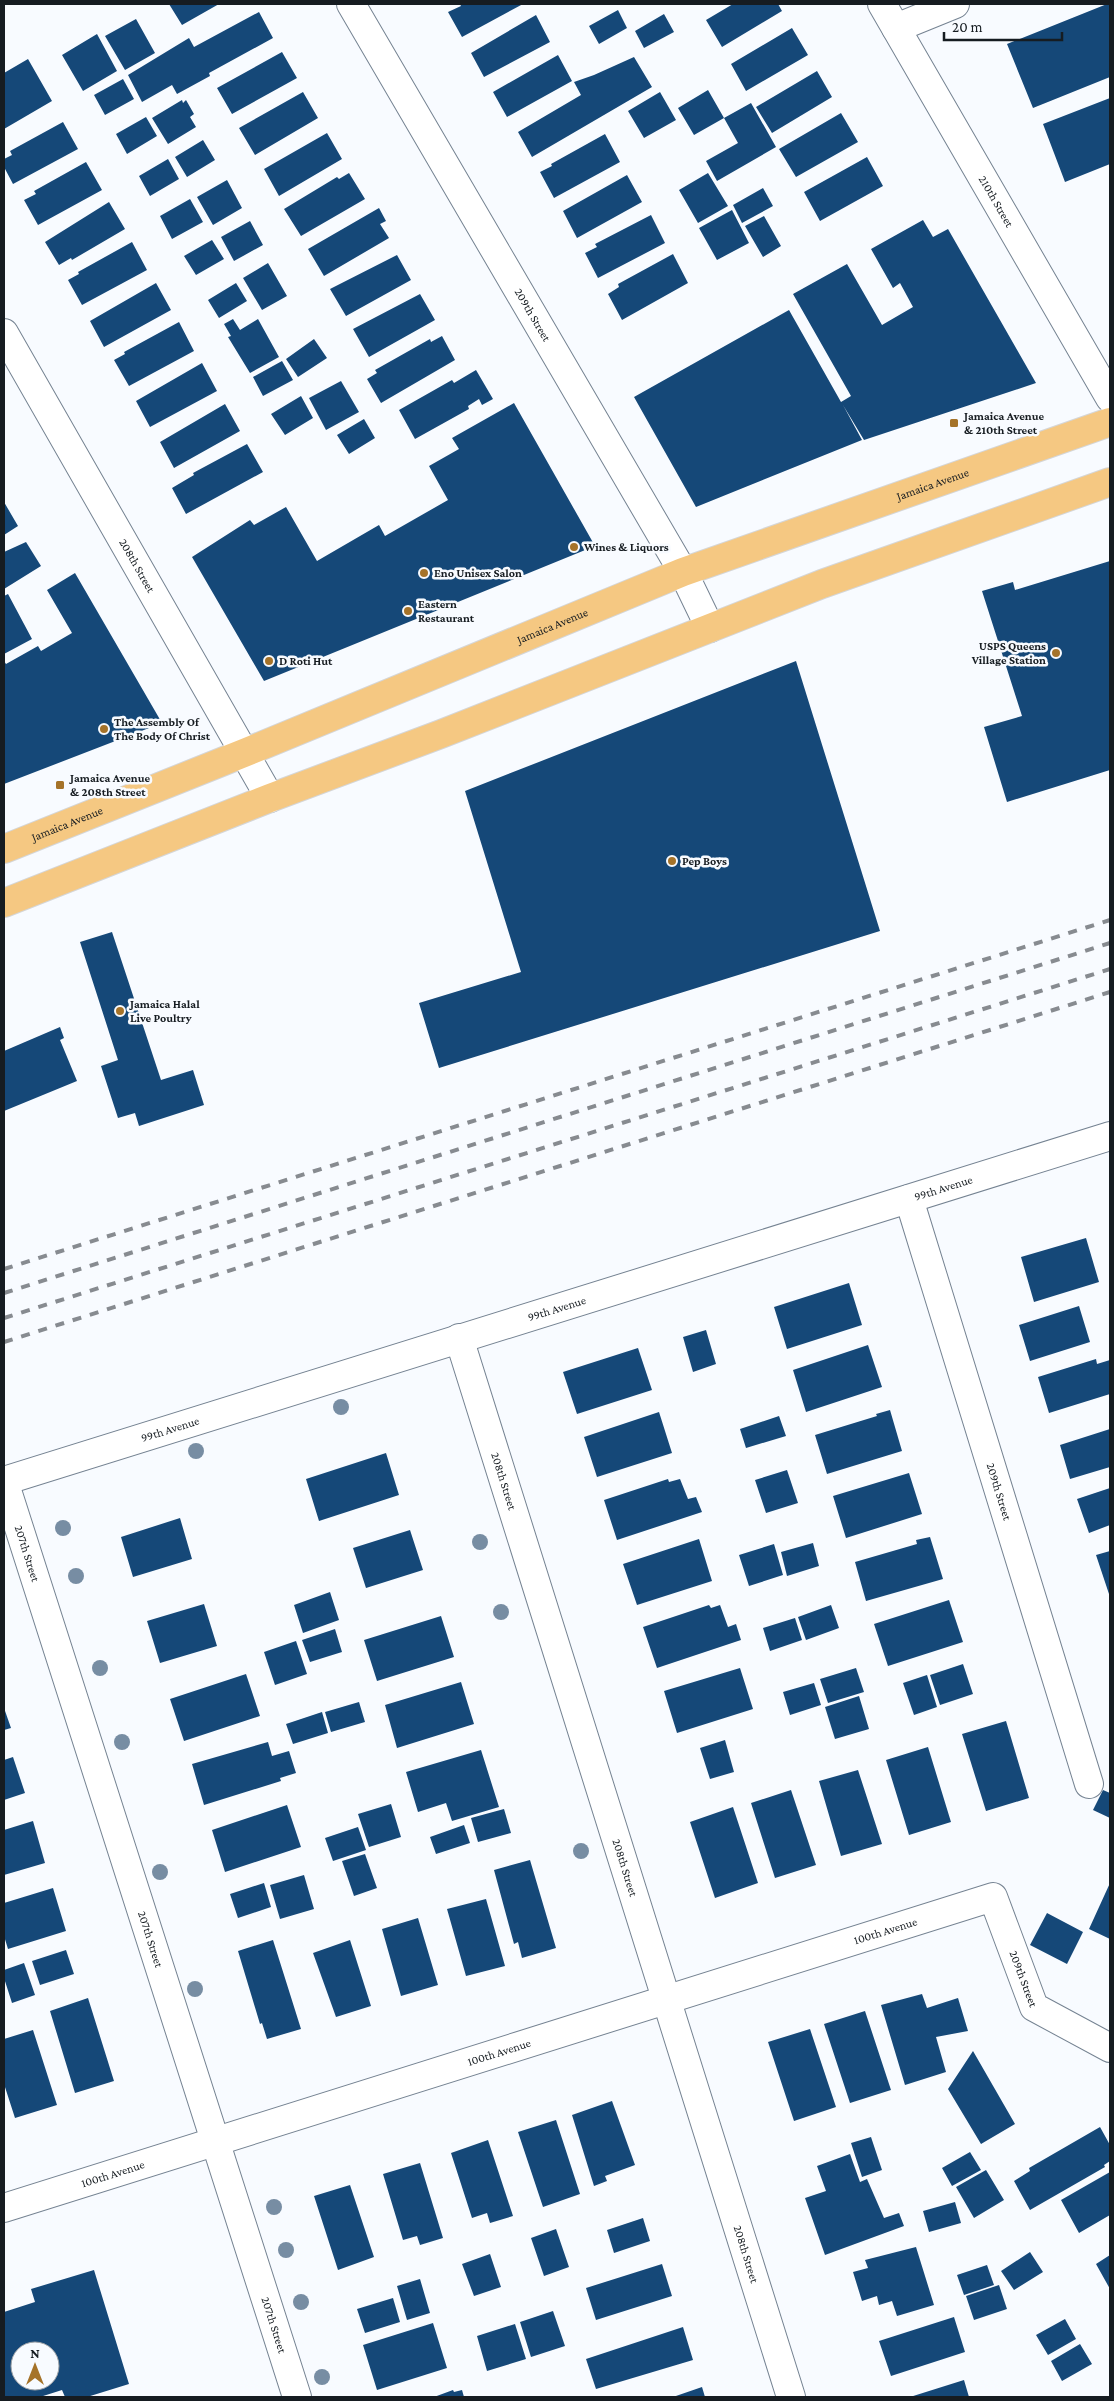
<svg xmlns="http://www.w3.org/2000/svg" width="1114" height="2401" font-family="'Crimson Pro',serif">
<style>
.building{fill:#154878;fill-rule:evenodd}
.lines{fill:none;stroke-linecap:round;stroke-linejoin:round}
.minor-casing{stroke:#758392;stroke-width:30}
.primary-casing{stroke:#d5d6d7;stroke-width:30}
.minor{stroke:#fff;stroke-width:28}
.primary{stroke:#f5c882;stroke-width:28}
.rail{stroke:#878b90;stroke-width:4;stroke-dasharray:9 9;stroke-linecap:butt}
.tree{fill:#778da3}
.poi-dot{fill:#a57329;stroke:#f8fbff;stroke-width:2}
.labels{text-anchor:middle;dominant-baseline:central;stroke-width:5;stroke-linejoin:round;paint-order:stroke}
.street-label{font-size:12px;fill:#161c21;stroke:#f8fbff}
.poi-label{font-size:12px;font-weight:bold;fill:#161c21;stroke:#f8fbff;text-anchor:start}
</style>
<rect width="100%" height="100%" fill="#f8fbff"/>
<path class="building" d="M 169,4 L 219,4 L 182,25 Z
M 460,4 L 523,4 L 462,37 L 448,12 L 461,6 Z
M 733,4 L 778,4 L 782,11 L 722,47 L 706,20 Z
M 1107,4 L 1110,4 L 1110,77 L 1033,108 L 1007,44 Z
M 618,10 L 627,28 L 599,44 L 589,26 Z
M 259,12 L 273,38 L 209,73 L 210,76 L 177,94 L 172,85 L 142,102 L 128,75 L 189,38 L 194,47 Z
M 664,14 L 674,32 L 644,48 L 635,31 Z
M 536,15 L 550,42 L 484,77 L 471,53 Z
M 136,19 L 155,53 L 125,70 L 105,36 Z
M 792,28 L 808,55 L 746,91 L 731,64 Z
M 97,34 L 117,71 L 83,91 L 62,55 Z
M 282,52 L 297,78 L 232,114 L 217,88 Z
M 558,55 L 572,81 L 507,117 L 493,92 Z
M 634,57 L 652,87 L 532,157 L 518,132 L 581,95 L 574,82 L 594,75 Z
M 28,59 L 52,101 L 4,129 L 4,73 Z
M 817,71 L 832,97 L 772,133 L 756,107 Z
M 123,79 L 134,99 L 105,115 L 94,95 Z
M 708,90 L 724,118 L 694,135 L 678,108 Z
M 303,92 L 318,118 L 255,155 L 239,128 Z
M 660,92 L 676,120 L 644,138 L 628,111 Z
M 1110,98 L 1110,164 L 1065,182 L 1043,124 Z
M 182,100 L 183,103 L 186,100 L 194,114 L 190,117 L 196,127 L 168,144 L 152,118 Z
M 751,103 L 776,147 L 717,181 L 706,161 L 738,143 L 724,118 Z
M 841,113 L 858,142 L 796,177 L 779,149 Z
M 146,117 L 157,136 L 127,154 L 116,134 Z
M 63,122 L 78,149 L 13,184 L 4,167 L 4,159 L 12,155 L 10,151 Z
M 327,133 L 342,159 L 279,196 L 264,169 Z
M 605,134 L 620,162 L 554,198 L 540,172 L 552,166 L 551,164 Z
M 203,140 L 215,160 L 187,177 L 175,157 Z
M 867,157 L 883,186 L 820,221 L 804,192 Z
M 168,159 L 179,179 L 150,196 L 139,176 Z
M 86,162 L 102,190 L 38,225 L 24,200 L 36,194 L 34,191 Z
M 349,173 L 365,199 L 301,236 L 284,209 L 337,177 L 339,179 Z
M 708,173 L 728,206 L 698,223 L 679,190 Z
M 627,175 L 642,202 L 577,238 L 563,211 Z
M 227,180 L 242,208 L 213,225 L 197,197 Z
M 763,188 L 773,206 L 742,223 L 733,205 Z
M 190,199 L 203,222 L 172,239 L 160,216 Z
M 109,202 L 125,229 L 72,260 L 71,258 L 59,265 L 45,242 Z
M 379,208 L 386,221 L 380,224 L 389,238 L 324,276 L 308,249 Z
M 732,210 L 749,243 L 717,260 L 699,228 Z
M 651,215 L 665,243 L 598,278 L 585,253 L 597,247 L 595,244 Z
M 764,216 L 781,246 L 763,257 L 745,226 Z
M 923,220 L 933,237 L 948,229 L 1036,383 L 864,440 L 843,405 L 862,440 L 696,507 L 634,397 L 789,310 L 841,402 L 851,396 L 793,294 L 847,264 L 882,325 L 913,307 L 900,283 L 893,288 L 871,249 Z
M 250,221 L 263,245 L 234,261 L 221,237 Z
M 212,240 L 224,259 L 196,275 L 184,256 Z
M 132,242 L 147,270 L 82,305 L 68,280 L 79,274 L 78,272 Z
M 673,254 L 688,283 L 622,320 L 608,294 L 619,287 L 618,284 Z
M 397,255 L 411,280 L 346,316 L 330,289 Z
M 268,263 L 287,296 L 262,310 L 243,278 Z
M 156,283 L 171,310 L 104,347 L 90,321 Z
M 236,283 L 247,301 L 219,318 L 208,300 Z
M 420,294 L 435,320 L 369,357 L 353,329 Z
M 233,319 L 240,330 L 258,319 L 279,357 L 250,373 L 228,337 L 231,336 L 224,324 Z
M 179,322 L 194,351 L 129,386 L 114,360 L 125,354 L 124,352 Z
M 442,336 L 455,360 L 381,403 L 367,379 L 377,373 L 375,370 L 430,339 L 431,342 Z
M 314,339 L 327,358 L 298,377 L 286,359 Z
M 282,361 L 293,380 L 263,396 L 253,377 Z
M 202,363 L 217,391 L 150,427 L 136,401 Z
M 476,370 L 493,399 L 482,405 L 479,399 L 468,406 L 469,409 L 415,439 L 399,410 L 452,380 L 454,383 Z
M 341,381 L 359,412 L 326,430 L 309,398 Z
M 301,396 L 313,418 L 285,435 L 271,414 Z
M 514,403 L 595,546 L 264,681 L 192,557 L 250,520 L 254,525 L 286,507 L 317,561 L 379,525 L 385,536 L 448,500 L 429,466 L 459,449 L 452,438 Z
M 225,404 L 240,431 L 174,468 L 160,442 Z
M 364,419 L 375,438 L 349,454 L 337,435 Z
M 247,444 L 263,472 L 186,514 L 172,488 L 194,475 L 193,473 Z
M 4,502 L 18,526 L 4,535 Z
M 26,542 L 41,566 L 4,589 L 4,552 Z
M 1110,561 L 1110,770 L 1007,802 L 984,727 L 1022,716 L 982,591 L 1013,582 L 1015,590 Z
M 75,573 L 162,723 L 4,784 L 4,661 L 6,664 L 38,646 L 41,651 L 72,633 L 47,590 Z
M 8,594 L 32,639 L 4,654 L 4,596 Z
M 796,661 L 880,931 L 439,1068 L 419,1003 L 521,972 L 465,791 Z
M 112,932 L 161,1080 L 193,1070 L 204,1105 L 139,1126 L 135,1113 L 118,1118 L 101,1066 L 118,1060 L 80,942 Z
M 60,1027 L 64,1038 L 60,1040 L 77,1081 L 4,1111 L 4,1051 Z
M 1086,1238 L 1099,1282 L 1034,1302 L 1021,1257 Z
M 849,1283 L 862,1325 L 787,1349 L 774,1307 Z
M 1079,1306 L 1090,1342 L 1030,1361 L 1019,1325 Z
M 706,1330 L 716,1364 L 693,1372 L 683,1337 Z
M 868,1345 L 882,1387 L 806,1412 L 793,1370 Z
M 638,1348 L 652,1390 L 577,1414 L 563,1372 Z
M 1096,1359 L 1097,1364 L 1110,1360 L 1110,1394 L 1049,1413 L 1038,1377 Z
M 890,1410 L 902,1451 L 827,1474 L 815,1435 L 877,1416 L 876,1414 Z
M 659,1412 L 672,1453 L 597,1477 L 584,1437 Z
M 779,1416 L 786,1436 L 746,1448 L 740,1429 Z
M 1110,1429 L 1110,1467 L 1070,1479 L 1060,1445 Z
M 386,1453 L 399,1495 L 319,1521 L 306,1479 Z
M 787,1470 L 798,1503 L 766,1513 L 755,1480 Z
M 909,1473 L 922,1514 L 846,1538 L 833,1496 Z
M 668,1479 L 669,1482 L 680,1479 L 688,1499 L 696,1497 L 702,1512 L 617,1540 L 604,1500 Z
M 1110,1488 L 1110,1525 L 1089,1533 L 1077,1499 Z
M 180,1518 L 192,1559 L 133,1577 L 121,1537 Z
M 410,1530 L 423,1570 L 366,1588 L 353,1548 Z
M 930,1537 L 943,1579 L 866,1601 L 855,1562 L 917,1544 L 916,1540 Z
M 699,1539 L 712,1581 L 637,1605 L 623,1564 Z
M 813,1543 L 819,1566 L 787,1576 L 781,1552 Z
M 774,1544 L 783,1575 L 749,1586 L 739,1555 Z
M 1110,1551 L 1110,1597 L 1096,1555 Z
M 330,1592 L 339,1620 L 303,1633 L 294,1605 Z
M 949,1600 L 963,1642 L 888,1666 L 874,1624 Z
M 204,1604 L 217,1646 L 160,1663 L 147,1621 Z
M 709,1605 L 711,1608 L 720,1605 L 728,1627 L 736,1624 L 741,1640 L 657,1668 L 643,1627 Z
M 831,1605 L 839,1628 L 806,1640 L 798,1617 Z
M 441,1616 L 454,1657 L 377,1681 L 364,1640 Z
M 795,1618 L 802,1640 L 770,1651 L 763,1628 Z
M 335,1629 L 342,1652 L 310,1662 L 302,1640 Z
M 296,1641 L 307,1674 L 275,1685 L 264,1652 Z
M 963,1664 L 973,1694 L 940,1705 L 930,1675 Z
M 740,1668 L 753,1709 L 677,1733 L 664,1691 Z
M 856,1668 L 864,1692 L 828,1703 L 820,1679 Z
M 246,1674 L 260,1716 L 184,1741 L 170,1699 Z
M 927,1675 L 937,1707 L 914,1715 L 903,1683 Z
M 461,1682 L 474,1724 L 397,1748 L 385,1705 Z
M 814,1683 L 821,1705 L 790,1715 L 783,1692 Z
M 859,1696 L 869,1729 L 835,1739 L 825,1707 Z
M 359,1702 L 365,1722 L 331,1732 L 325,1712 Z
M 4,1708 L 11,1728 L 4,1730 Z
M 322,1712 L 328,1733 L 293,1744 L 286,1724 Z
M 1006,1721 L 1029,1798 L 986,1811 L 962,1734 Z
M 725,1740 L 734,1772 L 710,1779 L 700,1748 Z
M 268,1742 L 272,1756 L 289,1751 L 296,1773 L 280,1778 L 281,1781 L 204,1805 L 192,1764 Z
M 928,1747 L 951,1822 L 909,1835 L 886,1760 Z
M 481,1750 L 499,1807 L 452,1821 L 446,1803 L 418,1812 L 406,1772 Z
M 13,1757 L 25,1793 L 4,1800 L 4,1760 Z
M 858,1770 L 882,1844 L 841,1856 L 819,1781 Z
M 791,1790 L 816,1865 L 775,1878 L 751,1803 Z
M 1103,1790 L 1110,1793 L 1110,1818 L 1093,1810 Z
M 391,1804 L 401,1837 L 369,1847 L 358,1814 Z
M 287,1805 L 301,1847 L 225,1872 L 212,1830 Z
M 733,1807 L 758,1883 L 715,1898 L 690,1822 Z
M 504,1809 L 511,1833 L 478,1842 L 471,1818 Z
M 33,1821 L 45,1863 L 4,1875 L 4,1830 Z
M 464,1825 L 470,1843 L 436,1854 L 430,1837 Z
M 358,1827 L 366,1850 L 333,1861 L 325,1838 Z
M 365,1854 L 377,1888 L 354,1896 L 342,1861 Z
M 530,1860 L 556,1948 L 522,1958 L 518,1942 L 514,1944 L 494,1870 Z
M 304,1875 L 314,1909 L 280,1919 L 270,1885 Z
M 264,1883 L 271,1907 L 238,1918 L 230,1894 Z
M 1110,1883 L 1110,1939 L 1089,1929 Z
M 53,1888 L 66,1931 L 8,1949 L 4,1936 L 4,1903 Z
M 486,1899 L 505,1966 L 466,1976 L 447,1909 Z
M 1047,1913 L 1083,1932 L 1067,1964 L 1030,1945 Z
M 418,1918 L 438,1985 L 401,1996 L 382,1929 Z
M 273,1940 L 301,2029 L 267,2039 L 262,2023 L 260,2024 L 238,1951 Z
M 350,1940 L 371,2006 L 336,2017 L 313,1953 Z
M 66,1950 L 74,1974 L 40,1985 L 32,1961 Z
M 24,1963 L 35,1995 L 12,2003 L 4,1978 L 4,1970 Z
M 922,1994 L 927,2008 L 958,1998 L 968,2031 L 936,2037 L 946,2072 L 905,2085 L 881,2005 Z
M 88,1998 L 114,2081 L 75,2093 L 50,2011 Z
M 865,2011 L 891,2090 L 850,2103 L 824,2024 Z
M 810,2029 L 836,2107 L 794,2121 L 768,2042 Z
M 33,2030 L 57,2105 L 15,2118 L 4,2084 L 4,2039 Z
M 973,2051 L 1015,2124 L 981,2144 L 948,2089 Z
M 612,2101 L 635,2165 L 605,2176 L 607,2181 L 594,2186 L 572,2115 Z
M 556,2120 L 580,2194 L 543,2207 L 518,2132 Z
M 1100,2127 L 1110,2145 L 1110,2161 L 1104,2165 L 1105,2167 L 1030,2210 L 1014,2181 L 1030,2171 L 1029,2168 Z
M 871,2137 L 882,2170 L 862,2177 L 851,2143 Z
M 488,2140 L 513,2216 L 490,2223 L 487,2213 L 472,2218 L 451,2153 Z
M 970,2152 L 981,2170 L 952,2186 L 942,2168 Z
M 850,2154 L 860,2182 L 867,2179 L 884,2218 L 899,2213 L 904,2226 L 825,2255 L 805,2198 L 826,2191 L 817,2166 Z
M 420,2163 L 443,2238 L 420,2245 L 417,2236 L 403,2240 L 383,2174 Z
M 986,2170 L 1004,2200 L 974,2218 L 956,2187 Z
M 1110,2172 L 1110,2215 L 1079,2233 L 1061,2200 Z
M 350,2185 L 374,2257 L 338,2270 L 314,2196 Z
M 955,2202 L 961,2223 L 929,2232 L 923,2211 Z
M 643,2218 L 650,2241 L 614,2253 L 607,2230 Z
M 556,2229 L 569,2267 L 544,2276 L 531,2238 Z
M 916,2247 L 934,2305 L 897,2316 L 892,2301 L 879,2305 L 877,2296 L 862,2301 L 853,2272 L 868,2268 L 865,2260 Z
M 1030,2252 L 1043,2272 L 1014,2290 L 1001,2271 Z
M 490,2254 L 501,2287 L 474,2296 L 462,2264 Z
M 1110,2255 L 1110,2289 L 1096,2264 Z
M 662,2264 L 672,2296 L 596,2320 L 586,2288 Z
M 987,2265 L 994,2285 L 964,2295 L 957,2275 Z
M 94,2270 L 129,2384 L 87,2397 L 65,2397 L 62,2390 L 40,2397 L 4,2397 L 4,2312 L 35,2302 L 31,2289 ZM 20,2351 L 50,2351 L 50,2381 L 20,2381 Z
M 420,2279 L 430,2313 L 407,2320 L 397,2286 Z
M 999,2285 L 1007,2309 L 974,2320 L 966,2296 Z
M 393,2298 L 400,2322 L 365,2333 L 357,2309 Z
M 553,2311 L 565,2346 L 531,2357 L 520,2322 Z
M 954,2317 L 965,2352 L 891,2376 L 879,2341 Z
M 1065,2319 L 1076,2339 L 1048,2355 L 1036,2335 Z
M 433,2323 L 447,2368 L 377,2390 L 363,2345 Z
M 515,2324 L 526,2359 L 487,2371 L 477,2336 Z
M 683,2327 L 693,2360 L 596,2389 L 586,2359 Z
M 1080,2344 L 1092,2364 L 1062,2381 L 1051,2361 Z
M 964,2380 L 969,2397 L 910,2397 Z
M 702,2387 L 705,2397 L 673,2397 Z
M 453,2390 L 454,2392 L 462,2390 L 464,2397 L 434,2397 Z"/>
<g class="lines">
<g class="minor-casing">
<g id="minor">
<path id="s1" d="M 351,4 L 683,572 L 710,628"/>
<path id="s2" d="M 882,4 L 1110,398"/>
<path d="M 896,28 L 955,4"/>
<path id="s3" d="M 4,333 L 270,798"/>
<path id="s4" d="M 909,1199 L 1089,1784"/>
<path id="s5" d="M 459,1338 L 791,2397"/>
<path id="s6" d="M 4,1481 L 1110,1136"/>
<path id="s7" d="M 4,1481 L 297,2397"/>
<path id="s8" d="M 4,2208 L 993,1897 L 1034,2007 L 1110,2048"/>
</g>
</g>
<g class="primary-casing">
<g id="primary">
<path id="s9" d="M 4,849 L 244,753 L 683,572 L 1110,422"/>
<path d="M 4,903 L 270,798 L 441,734 L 822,584 L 1110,482"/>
</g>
</g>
<use href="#minor" class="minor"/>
<use href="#primary" class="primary"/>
<path class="rail" d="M 4,1269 L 1110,920
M 4,1293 L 1110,943
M 4,1318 L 1110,969
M 4,1342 L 1110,992"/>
</g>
<g class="tree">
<circle cx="341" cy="1407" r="8"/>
<circle cx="196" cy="1451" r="8"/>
<circle cx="63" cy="1528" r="8"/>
<circle cx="480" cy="1542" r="8"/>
<circle cx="76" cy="1576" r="8"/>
<circle cx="501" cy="1612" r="8"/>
<circle cx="100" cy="1668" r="8"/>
<circle cx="122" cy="1742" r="8"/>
<circle cx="581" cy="1851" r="8"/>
<circle cx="160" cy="1872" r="8"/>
<circle cx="195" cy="1989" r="8"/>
<circle cx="274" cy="2207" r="8"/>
<circle cx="286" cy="2250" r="8"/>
<circle cx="301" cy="2302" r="8"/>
<circle cx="322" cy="2377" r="8"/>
</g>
<g class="poi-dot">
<rect x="949" y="418" width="10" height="10" rx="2.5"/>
<circle cx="574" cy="547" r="5"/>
<circle cx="424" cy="573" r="5"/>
<circle cx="408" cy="611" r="5"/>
<circle cx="1056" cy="653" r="5"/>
<circle cx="269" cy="661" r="5"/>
<circle cx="104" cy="729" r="5"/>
<rect x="55" y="780" width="10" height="10" rx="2.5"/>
<circle cx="672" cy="861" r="5"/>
<circle cx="120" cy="1011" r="5"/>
</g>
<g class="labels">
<g class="street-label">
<text stroke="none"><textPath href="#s2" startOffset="228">210th Street</textPath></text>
<text stroke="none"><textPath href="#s1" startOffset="360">209th Street</textPath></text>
<text stroke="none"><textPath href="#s9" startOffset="998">Jamaica Avenue</textPath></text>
<text stroke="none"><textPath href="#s3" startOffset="268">208th Street</textPath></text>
<text stroke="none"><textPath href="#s9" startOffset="592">Jamaica Avenue</textPath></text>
<text stroke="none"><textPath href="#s9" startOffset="68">Jamaica Avenue</textPath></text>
<text stroke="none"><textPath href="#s6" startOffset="984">99th Avenue</textPath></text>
<text stroke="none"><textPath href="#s6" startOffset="579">99th Avenue</textPath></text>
<text stroke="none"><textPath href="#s6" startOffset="174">99th Avenue</textPath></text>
<text stroke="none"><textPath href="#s5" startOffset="150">208th Street</textPath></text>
<text stroke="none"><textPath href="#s4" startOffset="306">209th Street</textPath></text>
<text stroke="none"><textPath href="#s7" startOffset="76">207th Street</textPath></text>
<text stroke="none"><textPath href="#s5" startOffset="555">208th Street</textPath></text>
<text stroke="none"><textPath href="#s8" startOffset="924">100th Avenue</textPath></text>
<text stroke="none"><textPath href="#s7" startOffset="481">207th Street</textPath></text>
<text stroke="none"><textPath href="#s8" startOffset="1124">209th Street</textPath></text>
<text stroke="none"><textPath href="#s8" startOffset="519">100th Avenue</textPath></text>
<text stroke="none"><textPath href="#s8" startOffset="114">100th Avenue</textPath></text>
<text stroke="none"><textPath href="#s5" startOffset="960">208th Street</textPath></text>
<text stroke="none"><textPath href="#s7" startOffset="886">207th Street</textPath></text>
</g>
<g class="poi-label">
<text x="964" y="416">Jamaica Avenue<tspan x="964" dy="14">&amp; 210th Street</tspan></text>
<text x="584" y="547">Wines &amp; Liquors</text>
<text x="434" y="573">Eno Unisex Salon</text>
<text x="418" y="604">Eastern<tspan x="418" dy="14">Restaurant</tspan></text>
<text x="1046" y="646" text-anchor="end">USPS Queens<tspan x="1046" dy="14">Village Station</tspan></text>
<text x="279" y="661">D Roti Hut</text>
<text x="114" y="722">The Assembly Of<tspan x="114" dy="14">The Body Of Christ</tspan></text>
<text x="70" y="778">Jamaica Avenue<tspan x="70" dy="14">&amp; 208th Street</tspan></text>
<text x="682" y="861">Pep Boys</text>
<text x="130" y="1004">Jamaica Halal<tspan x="130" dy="14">Live Poultry</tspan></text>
</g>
</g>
<rect width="1114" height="2401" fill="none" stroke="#161c21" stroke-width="10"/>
<g transform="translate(35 2366)"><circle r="24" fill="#f8fbff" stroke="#9ea2a6"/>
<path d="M0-4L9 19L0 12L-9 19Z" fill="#a57329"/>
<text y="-8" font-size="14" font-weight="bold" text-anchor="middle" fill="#161c21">N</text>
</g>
<path d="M944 32v8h118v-8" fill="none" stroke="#161c21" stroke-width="2.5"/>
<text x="952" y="32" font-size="15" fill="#161c21" stroke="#f8fbff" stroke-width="4" paint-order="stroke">20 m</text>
</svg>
